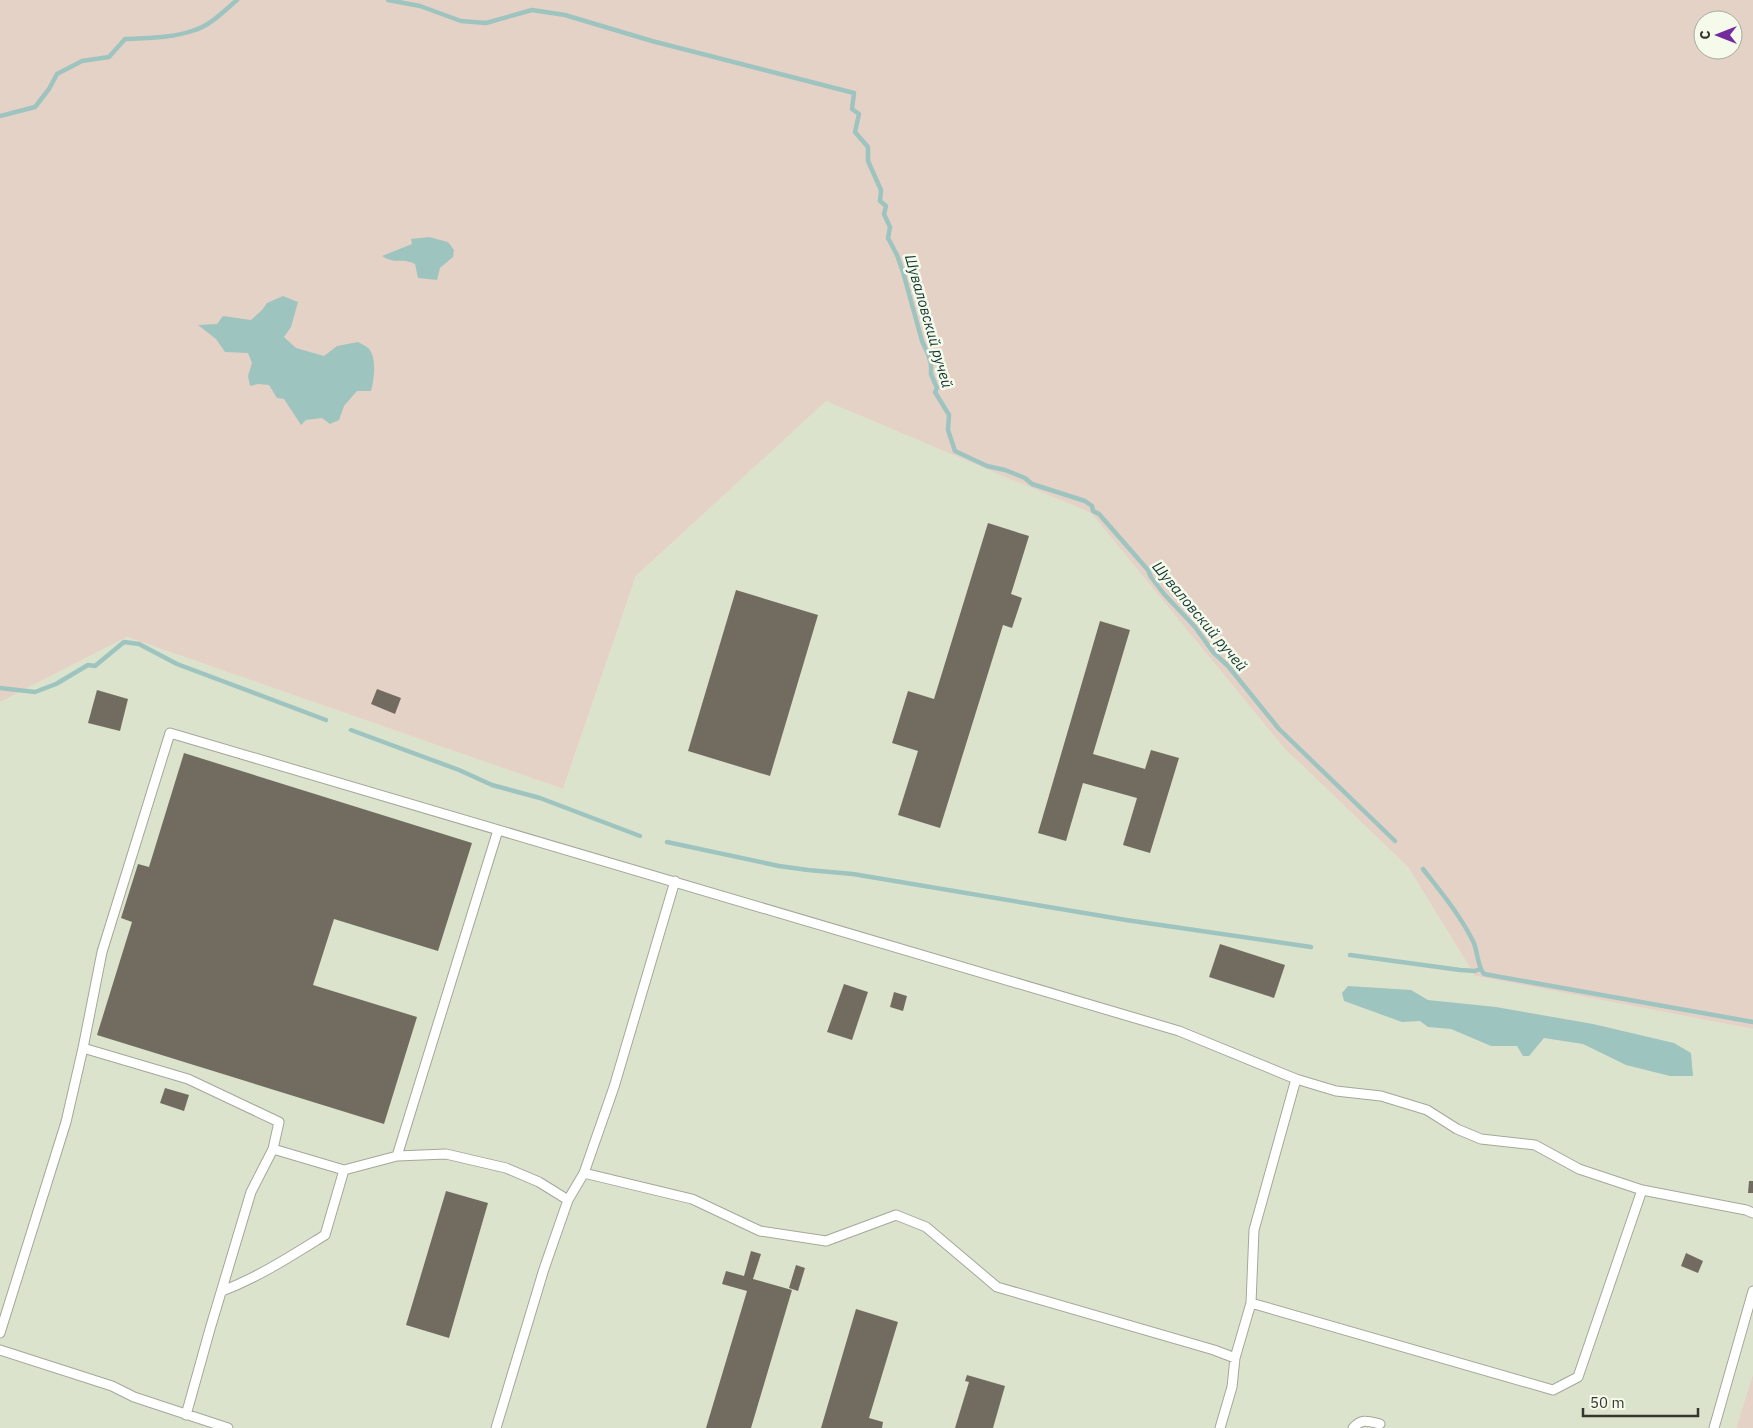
<svg xmlns="http://www.w3.org/2000/svg" width="1753" height="1428" font-family="'IBM Plex Sans',sans-serif">
<style>
.built{fill:#dce3cd}
.green{fill:#e5d2c7;fill-rule:evenodd}
.water{fill:#9ec4c0}
.lines{fill:none;stroke-linecap:round;stroke-linejoin:round}
.stream{stroke:#9ec4c0;stroke-width:4.5}
.building{fill:#726c60}
.lane-casing{stroke:#a3a89a;stroke-width:11}
.lane{stroke:#fff;stroke-width:9}
.labels{text-anchor:middle;dominant-baseline:central;stroke-width:5;stroke-linejoin:round;paint-order:stroke}
.water-label{font-size:15px;font-style:italic;fill:#0e3432;stroke:#f5faeb}
</style>
<rect width="100%" height="100%" fill="#e8edde"/>
<path class="built" d="M 826,400 L 1091,513 L 1284,748 L 1408,867 L 1475,976 L 1753,1029 L 1753,1374 L 1736,1428 L 0,1428 L 0,702 L 127,637 L 563,789 L 636,576 Z"/>
<path class="green" d="M 0,0 L 1753,0 L 1753,1029 L 1475,976 L 1408,867 L 1284,748 L 1091,513 L 826,401 L 636,576 L 563,789 L 127,637 L 0,702 ZM 1703,20 L 1733,20 L 1733,50 L 1703,50 Z
M 1753,1374 L 1753,1428 L 1736,1428 Z"/>
<path class="water" d="M 429,237 L 448,242 L 454,250 L 453,257 L 440,268 L 437,280 L 418,278 L 415,264 C 401,257 396,265 382,256 L 412,244 L 411,239 Z
M 283,296 L 298,302 L 291,327 L 284,337 L 296,348 L 324,356 L 337,346 L 358,342 C 361,344 367,346 369,349 C 377,358 374,380 371,391 L 357,391 L 344,406 L 339,420 L 330,424 L 322,418 L 306,420 L 301,425 L 284,399 L 277,398 L 269,385 L 258,384 L 250,386 L 248,376 L 252,363 L 248,353 L 225,352 L 216,339 L 198,325 L 217,324 L 223,316 L 251,320 L 262,310 L 267,303 Z
M 1348,986 L 1411,990 L 1428,1000 L 1496,1007 L 1593,1024 L 1674,1043 L 1691,1053 L 1693,1076 L 1670,1076 L 1626,1065 L 1583,1044 L 1544,1038 L 1529,1056 L 1523,1056 L 1517,1046 L 1491,1046 L 1451,1029 L 1428,1027 L 1420,1021 L 1402,1022 L 1344,1001 L 1342,993 Z"/>
<g class="lines">
<path class="stream" d="M 388,0 L 420,6 L 461,21 L 486,23 L 532,10 L 565,15 L 652,41 L 854,93 L 852,109 L 859,114 L 855,132 L 868,147 L 868,161 L 881,190 L 880,201 L 886,206 L 884,214 L 890,227 L 888,238 L 897,255 L 903,272 L 922,341 L 928,354 L 931,364 L 931,374 L 937,388 L 935,392 L 949,415 L 948,430 L 955,451 L 987,466 L 1005,470 L 1025,478 L 1032,484 L 1085,501 L 1092,506 L 1093,511 L 1099,514 L 1148,570 L 1151,577 L 1164,594 L 1195,627 L 1213,652 L 1228,666 L 1279,729 L 1395,841
M 0,116 L 35,107 L 49,89 L 57,74 L 82,61 L 109,57 L 125,39 C 148,38 173,38 195,30 C 211,25 225,10 237,0
M 0,688 L 35,692 L 56,684 L 88,665 L 95,666 L 124,642 L 139,644 L 177,664 L 326,720
M 351,730 L 459,770 L 492,785 L 540,798 L 640,836
M 667,842 L 779,866 L 808,870 L 853,874 L 1126,920 L 1311,947
M 1423,869 C 1441,892 1460,915 1473,941 C 1478,951 1477,966 1484,974 L 1753,1022
M 1350,955 L 1460,970 L 1475,971 L 1480,969"/>
</g>
<path class="building" d="M 988,523 L 1029,536 L 1011,594 L 1022,598 L 1012,628 L 1003,625 L 940,828 L 898,815 L 918,751 L 892,743 L 908,691 L 934,699 Z
M 736,590 L 818,615 L 770,776 L 688,751 Z
M 1100,621 L 1130,630 L 1093,754 L 1145,769 L 1151,750 L 1179,758 L 1150,853 L 1123,845 L 1137,798 L 1083,783 L 1066,841 L 1038,833 Z
M 377,689 L 401,698 L 395,714 L 371,704 Z
M 97,690 L 128,699 L 120,731 L 88,723 Z
M 184,753 L 472,843 L 438,951 L 334,919 L 313,985 L 417,1017 L 384,1124 L 97,1035 L 132,922 L 121,918 L 138,864 L 149,867 Z
M 1220,944 L 1285,965 L 1274,998 L 1209,977 Z
M 844,984 L 868,992 L 852,1040 L 827,1032 Z
M 894,992 L 907,996 L 903,1011 L 890,1007 Z
M 165,1088 L 189,1095 L 184,1111 L 160,1103 Z
M 1749,1181 L 1753,1181 L 1753,1193 L 1748,1193 Z
M 446,1191 L 488,1203 L 449,1338 L 406,1325 Z
M 751,1251 L 761,1254 L 753,1279 L 792,1290 L 751,1428 L 706,1428 L 747,1291 L 722,1284 L 726,1271 L 744,1276 Z
M 1686,1253 L 1703,1261 L 1698,1273 L 1681,1266 Z
M 796,1265 L 805,1268 L 798,1291 L 789,1288 Z
M 856,1309 L 898,1322 L 869,1418 L 883,1422 L 882,1428 L 821,1428 Z
M 967,1375 L 1005,1386 L 993,1428 L 955,1428 L 969,1382 L 965,1381 Z"/>
<g class="lines">
<g class="lane-casing">
<path id="lane" d="M 83,1048 L 188,1079 L 279,1122 L 273,1149 L 344,1170 L 397,1156 L 446,1154 L 506,1168 L 539,1182 L 568,1200
M 397,1156 L 498,830
M 584,1173 L 692,1199 L 760,1231 L 826,1241 L 896,1215 L 926,1227 L 997,1287 L 1214,1350 L 1235,1358
M 222,1291 C 259,1277 291,1256 325,1235 L 344,1170
M 1251,1303 L 1553,1390 L 1578,1377 L 1642,1190
M 0,1333 L 66,1122 L 83,1048 L 102,952 L 170,733 L 1179,1031 L 1296,1079 L 1336,1091 L 1381,1096 L 1427,1110 L 1457,1129 L 1481,1139 L 1535,1145 L 1579,1169 L 1642,1190 L 1746,1210 L 1753,1213
M 0,1350 L 112,1386 L 134,1397 L 228,1428
M 186,1415 L 210,1329 L 251,1192 L 273,1149
M 496,1428 L 544,1269 L 568,1200 L 584,1173 L 614,1087 L 675,881
M 1220,1428 L 1232,1387 L 1235,1358 L 1251,1303 L 1254,1230 L 1296,1079
M 1353,1428 C 1362,1418 1368,1421 1380,1424
M 1714,1428 L 1753,1291"/>
</g>
<use href="#lane" class="lane"/>
</g>
<g class="labels">
<g class="water-label">
<text transform="translate(929 321) rotate(74)">Шуваловский ручей</text>
<text transform="translate(1200 616) rotate(50)">Шуваловский ручей</text>
</g>
</g>
<g transform="translate(1718 35) rotate(270)"><circle r="24" fill="#f5faeb" stroke="#a8aca0"/>
<path d="M0-4L9 19L0 12L-9 19Z" fill="#752b9e"/>
<text y="-8" font-size="14" font-weight="bold" text-anchor="middle" fill="#343630">С</text>
</g>
<path d="M1583 1408v8h115v-8" fill="none" stroke="#343630" stroke-width="2.5"/>
<text x="1590" y="1408" font-size="15" fill="#343630" stroke="#f5faeb" stroke-width="4" paint-order="stroke">50 m</text>
</svg>
